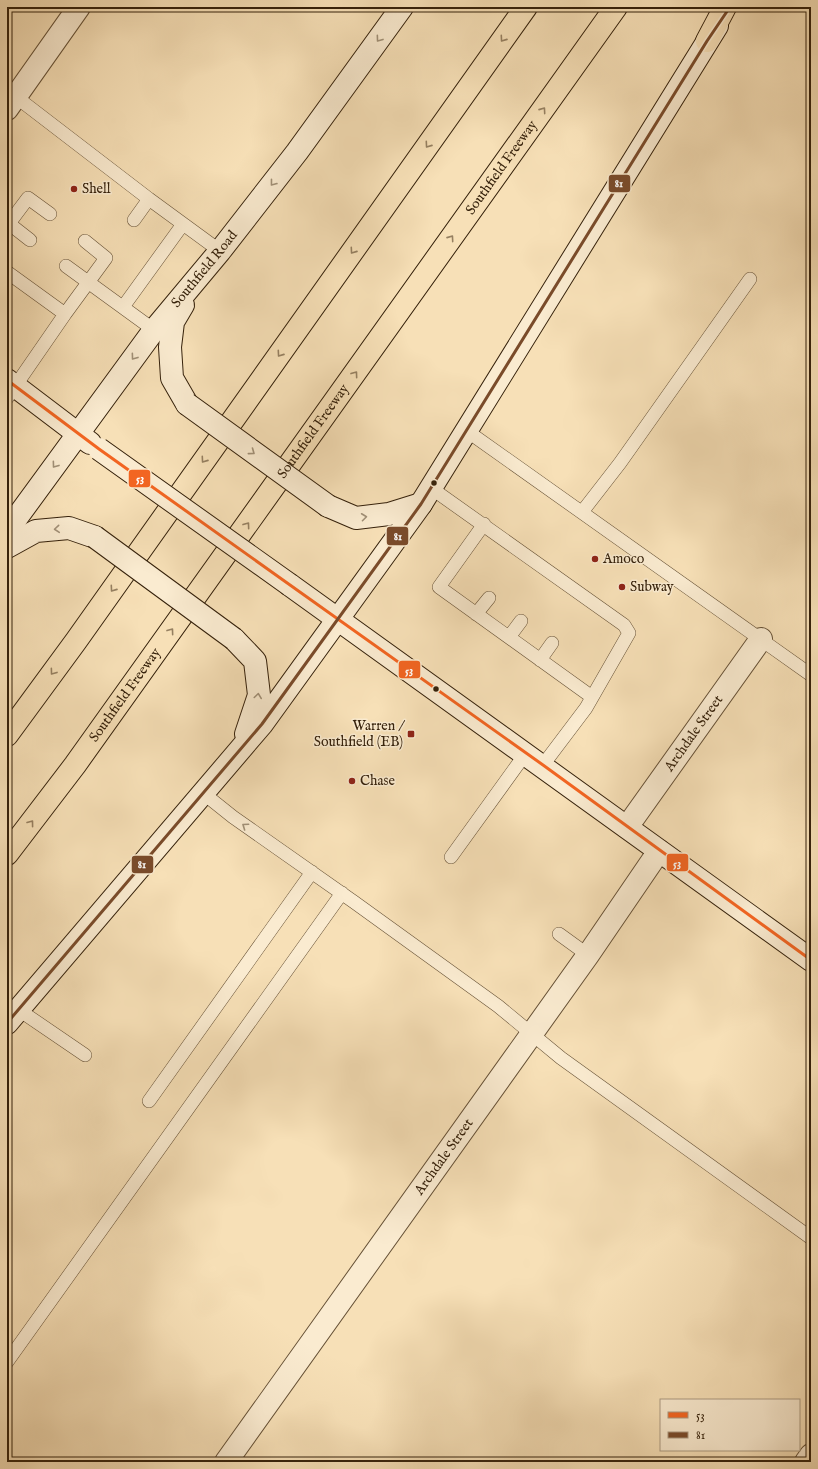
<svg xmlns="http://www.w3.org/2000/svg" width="818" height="1469" font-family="'IM FELL English',serif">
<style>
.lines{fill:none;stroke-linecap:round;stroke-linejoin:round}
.lane-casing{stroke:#665136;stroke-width:14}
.street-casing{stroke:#665136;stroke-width:24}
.secondary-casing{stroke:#35210b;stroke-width:24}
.highway-casing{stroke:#35210b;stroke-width:24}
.lane{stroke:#faebd0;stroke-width:13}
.street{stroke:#faebd0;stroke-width:22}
.secondary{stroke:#faebd0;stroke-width:22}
.highway{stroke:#f7e0b7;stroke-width:22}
.secondary-bridge-casing{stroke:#35210b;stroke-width:24;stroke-linecap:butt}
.secondary-bridge{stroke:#faebd0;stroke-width:22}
.bus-1-casing{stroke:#faebd0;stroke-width:6}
.bus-2-casing{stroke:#faebd0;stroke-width:6}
.bus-1{stroke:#f26522;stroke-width:3}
.bus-2{stroke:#7a4b2a;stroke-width:3}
.oneway{stroke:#a19077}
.oneway2{stroke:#968061}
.poi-dot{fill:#8f2418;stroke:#faebd0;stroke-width:1.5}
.bus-dot{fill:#35210b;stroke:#faebd0;stroke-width:1.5}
.labels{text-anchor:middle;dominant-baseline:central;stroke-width:3;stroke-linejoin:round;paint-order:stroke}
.street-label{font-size:14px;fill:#35210b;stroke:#faebd0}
.poi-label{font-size:14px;fill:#35210b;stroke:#faebd0;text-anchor:start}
.line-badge{stroke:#faebd0;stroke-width:1.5}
.badge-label{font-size:11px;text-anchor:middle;font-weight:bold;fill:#fff}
</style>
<rect width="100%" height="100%" fill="#f7e0b7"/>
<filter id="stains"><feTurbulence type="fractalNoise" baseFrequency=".005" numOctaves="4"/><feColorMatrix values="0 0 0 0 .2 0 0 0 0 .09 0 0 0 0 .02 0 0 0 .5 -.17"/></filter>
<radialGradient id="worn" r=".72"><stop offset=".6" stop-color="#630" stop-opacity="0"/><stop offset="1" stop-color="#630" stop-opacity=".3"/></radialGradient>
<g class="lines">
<g class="lane-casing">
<path id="lane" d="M 7,90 L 149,199 L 220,251
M 134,220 L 149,199
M 7,222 L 30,240
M 7,226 L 28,198 L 50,214
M 66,266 L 154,330
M 7,272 L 65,314 L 7,398
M 123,307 L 183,224
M 65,314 L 106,258 L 85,241
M 467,431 L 811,675
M 431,488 L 624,625 L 629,633 L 586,708 L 543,765
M 582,512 L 620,463 L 750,279
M 484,524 L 439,587 L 592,697
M 476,614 L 489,598
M 509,637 L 521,621
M 540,660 L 552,643
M 203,793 L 233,817 L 354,902 L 498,1006 L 561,1058 L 811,1238
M 451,857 L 526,753
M 559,934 L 588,955
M 19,1010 L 85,1055
M 149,1101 L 312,872
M 7,1362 L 342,893"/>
</g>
<g class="street-casing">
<g id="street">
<path d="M 7,109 L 79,7"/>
<path id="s1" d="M 627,827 L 761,639"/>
<path id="s2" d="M 226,1462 L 588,955 L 659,851"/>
<path d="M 806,1462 L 811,1455"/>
</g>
</g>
<g class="secondary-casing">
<g id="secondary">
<path d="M 183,305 L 173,322 L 170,347 L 172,378 L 187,404"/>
<path d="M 7,380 L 90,443"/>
<path d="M 328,506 L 356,518 L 389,514 L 421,504"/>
<path id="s3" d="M 7,531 L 154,330 L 220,251 L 297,152 L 402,7"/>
<path d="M 7,547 L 36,531 L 69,528 L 95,537"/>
<path d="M 290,585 L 811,960"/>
<path d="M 234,639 L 255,661 L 259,695 L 246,734"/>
<path d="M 7,1023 L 262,724 L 421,504 L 717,26"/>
</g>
</g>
<g class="highway-casing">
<g id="highway">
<path d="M 707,41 L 725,7"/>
<path d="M 7,735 L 76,641 L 526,7"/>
<path id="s4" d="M 7,854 L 75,765 L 616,7"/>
</g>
</g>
<use href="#lane" class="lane"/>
<use href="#street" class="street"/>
<use href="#secondary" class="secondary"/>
<use href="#highway" class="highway"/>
<g class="secondary-bridge-casing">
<path id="secondary-bridge" d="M 187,404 L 328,506
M 99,449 L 290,585
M 95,537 L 234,639"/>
</g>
<use href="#secondary-bridge" class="secondary-bridge"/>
<g class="bus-1-casing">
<path id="bus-1" d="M 7,380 L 99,449 L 543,765 L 811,960"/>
</g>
<g class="bus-2-casing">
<path id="bus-2" d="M 7,1023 L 262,724 L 421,504 L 707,41 L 730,7"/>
</g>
<use href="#bus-1" class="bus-1"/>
<use href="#bus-2" class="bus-2"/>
</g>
<defs><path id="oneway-chevron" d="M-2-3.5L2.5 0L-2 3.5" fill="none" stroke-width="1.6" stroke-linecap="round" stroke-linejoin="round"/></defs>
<g class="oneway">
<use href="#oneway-chevron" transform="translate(379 39) rotate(126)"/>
<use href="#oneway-chevron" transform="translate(273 183) rotate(128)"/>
<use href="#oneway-chevron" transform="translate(134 357) rotate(126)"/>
<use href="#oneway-chevron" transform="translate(252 452) rotate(36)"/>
<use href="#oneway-chevron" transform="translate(55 465) rotate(126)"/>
<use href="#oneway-chevron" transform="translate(364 517) rotate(-7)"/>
<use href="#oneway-chevron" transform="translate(57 529) rotate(175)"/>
<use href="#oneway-chevron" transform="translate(258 696) rotate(-82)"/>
<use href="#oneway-chevron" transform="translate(245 826) rotate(-145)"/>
</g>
<g class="oneway2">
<use href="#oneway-chevron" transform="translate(503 39) rotate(125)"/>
<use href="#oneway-chevron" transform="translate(543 110) rotate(-55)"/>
<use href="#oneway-chevron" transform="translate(428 145) rotate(125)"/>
<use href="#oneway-chevron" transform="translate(451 238) rotate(-55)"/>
<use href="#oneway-chevron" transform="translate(353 251) rotate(125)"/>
<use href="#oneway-chevron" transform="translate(280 354) rotate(125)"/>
<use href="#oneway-chevron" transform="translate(355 374) rotate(-54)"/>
<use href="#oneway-chevron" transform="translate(204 460) rotate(125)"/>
<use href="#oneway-chevron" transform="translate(247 525) rotate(-54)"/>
<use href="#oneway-chevron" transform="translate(113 589) rotate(125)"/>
<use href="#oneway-chevron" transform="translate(171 631) rotate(-54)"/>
<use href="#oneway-chevron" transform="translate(53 672) rotate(126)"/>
<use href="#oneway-chevron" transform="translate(31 823) rotate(-53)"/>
</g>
<g class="poi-dot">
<circle cx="74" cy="189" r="4"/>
<circle cx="595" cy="559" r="4"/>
<circle cx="622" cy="587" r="4"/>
<rect x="407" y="730" width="8" height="8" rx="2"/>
<circle cx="352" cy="781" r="4"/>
</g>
<g class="bus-dot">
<circle cx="434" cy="483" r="3.5"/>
<circle cx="436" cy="689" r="3.5"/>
</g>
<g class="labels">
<g class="street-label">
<text stroke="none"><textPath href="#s4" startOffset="846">Southfield Freeway</textPath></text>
<text stroke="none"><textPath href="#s3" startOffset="328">Southfield Road</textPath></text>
<text stroke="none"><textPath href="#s4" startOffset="522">Southfield Freeway</textPath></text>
<text stroke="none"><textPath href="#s4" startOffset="198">Southfield Freeway</textPath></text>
<text stroke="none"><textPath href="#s1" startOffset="115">Archdale Street</textPath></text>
<text stroke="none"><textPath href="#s2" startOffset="375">Archdale Street</textPath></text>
</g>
<g class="poi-label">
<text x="82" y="189">Shell</text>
<text x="603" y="559">Amoco</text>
<text x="630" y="587">Subway</text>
<text x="403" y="726" text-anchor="end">Warren /<tspan x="403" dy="16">Southfield (EB)</tspan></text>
<text x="360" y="781">Chase</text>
</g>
</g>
<g class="line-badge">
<rect x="608" y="174" width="23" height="19" rx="4" fill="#7a4b2a"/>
<rect x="128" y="469" width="23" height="19" rx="4" fill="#f26522"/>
<rect x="386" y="526" width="23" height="20" rx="4" fill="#7a4b2a"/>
<rect x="398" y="660" width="23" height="19" rx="4" fill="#f26522"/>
<rect x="666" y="853" width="23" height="19" rx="4" fill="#f26522"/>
<rect x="131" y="855" width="23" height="19" rx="4" fill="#7a4b2a"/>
</g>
<g class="badge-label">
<text x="619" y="187">81</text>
<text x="140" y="482">53</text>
<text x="398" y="540">81</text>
<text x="409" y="674">53</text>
<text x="677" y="867">53</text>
<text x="142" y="868">81</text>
</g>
<rect width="818" height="1469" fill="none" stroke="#f7e0b7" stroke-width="24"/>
<rect x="8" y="8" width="802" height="1453" fill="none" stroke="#35210b" stroke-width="2"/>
<rect x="12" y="12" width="794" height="1445" fill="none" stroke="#35210b"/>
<rect x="660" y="1399" width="140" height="52" fill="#faebd0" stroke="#ab9a81"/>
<rect x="668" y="1412" width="20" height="6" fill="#f26522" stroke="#ab9a81"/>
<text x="696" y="1419" font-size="12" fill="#35210b">53</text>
<rect x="668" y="1432" width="20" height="6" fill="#7a4b2a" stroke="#ab9a81"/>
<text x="696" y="1439" font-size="12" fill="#35210b">81</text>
<rect width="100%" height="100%" filter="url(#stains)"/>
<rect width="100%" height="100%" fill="url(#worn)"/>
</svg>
